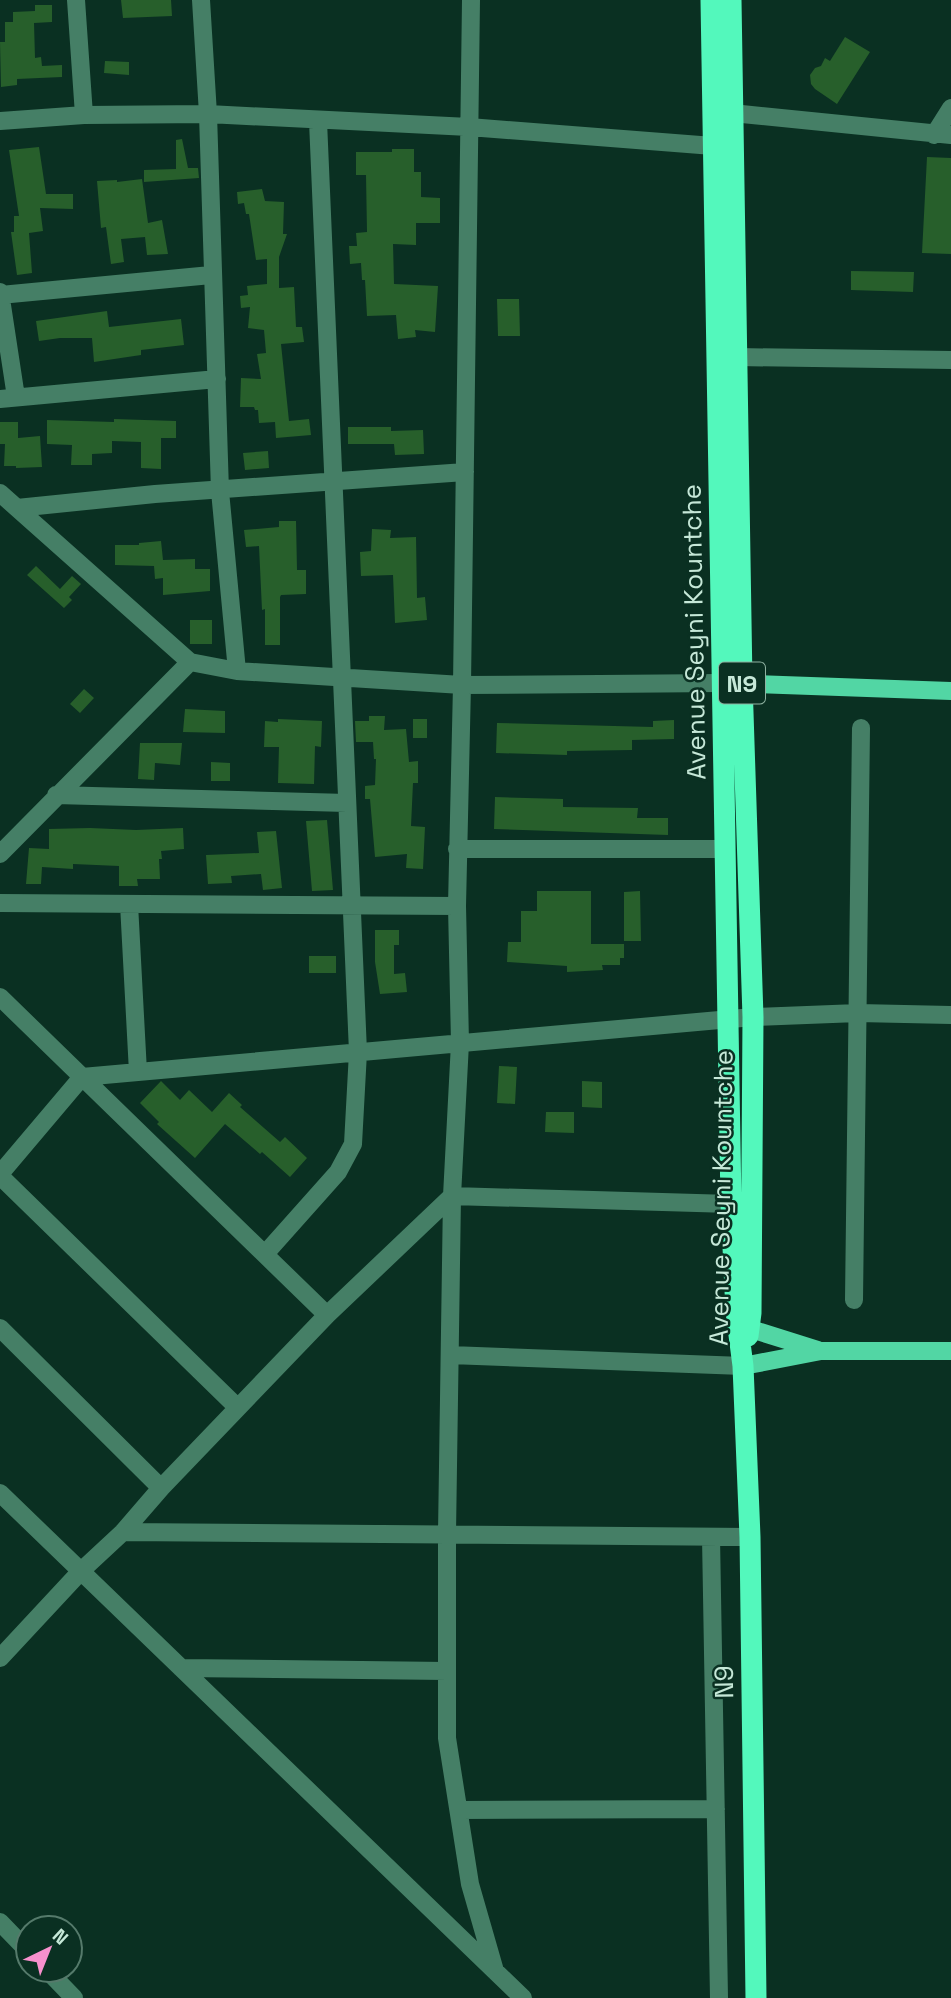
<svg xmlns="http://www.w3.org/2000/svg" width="951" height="1998" font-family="'Space Grotesk',sans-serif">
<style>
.building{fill:#275f2b}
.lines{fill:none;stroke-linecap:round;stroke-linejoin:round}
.minor{stroke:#457f66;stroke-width:18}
.major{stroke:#52d6a4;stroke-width:18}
.highway{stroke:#53f8bc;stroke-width:21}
.labels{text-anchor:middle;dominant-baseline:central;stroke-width:5;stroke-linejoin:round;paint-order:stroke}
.shield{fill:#0a3022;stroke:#8eb1a1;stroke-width:2}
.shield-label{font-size:24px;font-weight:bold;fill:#c6e8d8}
.street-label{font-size:26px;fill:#c6e8d8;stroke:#0a3022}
</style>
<rect width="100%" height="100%" fill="#0a3022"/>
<path class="building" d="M 121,0 L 171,0 L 172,16 L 123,18 Z
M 35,5 L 52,5 L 52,22 L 34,23 L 35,58 L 41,57 L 42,66 L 62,65 L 62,77 L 17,79 L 17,85 L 1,87 L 0,42 L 5,42 L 5,22 L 13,22 L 13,12 L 35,11 Z
M 845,37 L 870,52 L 837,104 L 815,89 L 811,84 L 810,75 L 815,68 L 821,66 L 825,58 L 830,61 Z
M 105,61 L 129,62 L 129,75 L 104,73 Z
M 182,139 L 188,168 L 198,168 L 199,178 L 144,182 L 144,170 L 176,169 L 176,140 Z
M 39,147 L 46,194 L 73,194 L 73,209 L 40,208 L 43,231 L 29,233 L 32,273 L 17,275 L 11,232 L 14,232 L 14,216 L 19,216 L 9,150 Z
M 392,149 L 414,149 L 414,172 L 421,172 L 421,197 L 440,198 L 440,223 L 416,223 L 416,245 L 393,244 L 394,284 L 438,286 L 435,332 L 415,330 L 416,337 L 398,339 L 396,315 L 367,316 L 365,280 L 362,280 L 361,263 L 350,264 L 349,246 L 357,246 L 356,233 L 367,232 L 366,175 L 356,175 L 356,152 L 392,152 Z
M 927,157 L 951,158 L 951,254 L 922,253 Z
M 142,179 L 148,223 L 162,220 L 168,254 L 147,255 L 145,237 L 121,239 L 124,262 L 111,264 L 106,227 L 101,228 L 97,181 L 117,180 L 117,182 Z
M 262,189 L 265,201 L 284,202 L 283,234 L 287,234 L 279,257 L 279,288 L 294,287 L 296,327 L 302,327 L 304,342 L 281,344 L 289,421 L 309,419 L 311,435 L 276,438 L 275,422 L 259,423 L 258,410 L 255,410 L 254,407 L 240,407 L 241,378 L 261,379 L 257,354 L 266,353 L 264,330 L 248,328 L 250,307 L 241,308 L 240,296 L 248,295 L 247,286 L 267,284 L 267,259 L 256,260 L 249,214 L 246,214 L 244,203 L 238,204 L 237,192 Z
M 851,271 L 914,272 L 913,292 L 851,290 Z
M 497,299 L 519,299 L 520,336 L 498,336 Z
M 107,311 L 109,327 L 181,319 L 184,345 L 141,350 L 141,355 L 94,362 L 92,338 L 60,338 L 39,341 L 36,321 Z
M 114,419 L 176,421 L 176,438 L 161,438 L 161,469 L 141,468 L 141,442 L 112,441 L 112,453 L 92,454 L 92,465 L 71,465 L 72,445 L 47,444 L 47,420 L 114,422 Z
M 0,422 L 18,422 L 18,438 L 40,436 L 42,467 L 16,468 L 16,466 L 4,466 L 5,444 L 0,444 Z
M 348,427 L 391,427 L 391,431 L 423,430 L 424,454 L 395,455 L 394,444 L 348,444 Z
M 268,451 L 269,468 L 245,470 L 243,453 Z
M 279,521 L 296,521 L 297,570 L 306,570 L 306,594 L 281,595 L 280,597 L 280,645 L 265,645 L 265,609 L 262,610 L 259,546 L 246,547 L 244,530 L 279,527 Z
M 372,529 L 391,530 L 390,538 L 416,537 L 417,598 L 425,597 L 427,620 L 395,623 L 393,575 L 361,576 L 360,552 L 371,551 Z
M 161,541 L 163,560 L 195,559 L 195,569 L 210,569 L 210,591 L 163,595 L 163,578 L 155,579 L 154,566 L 115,565 L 115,545 L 139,545 L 139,543 Z
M 36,566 L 60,589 L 72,576 L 81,584 L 69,597 L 72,600 L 64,608 L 27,575 Z
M 190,620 L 212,620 L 212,644 L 190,644 Z
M 84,689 L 94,698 L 80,713 L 70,704 Z
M 185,709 L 225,711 L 225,733 L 183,732 Z
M 369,716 L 385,716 L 384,730 L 406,729 L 409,762 L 418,761 L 418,783 L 413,783 L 411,826 L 425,827 L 423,869 L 406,868 L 407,854 L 375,857 L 370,799 L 365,799 L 365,786 L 375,785 L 376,759 L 374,759 L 373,742 L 356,742 L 355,721 L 369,721 Z
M 278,719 L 322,721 L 321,747 L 315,746 L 314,784 L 278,783 L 279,747 L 264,747 L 265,721 L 278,722 Z
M 413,719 L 427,719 L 427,738 L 413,738 Z
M 674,720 L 674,739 L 632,740 L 632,750 L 567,751 L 567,755 L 496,753 L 497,723 L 653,727 L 653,721 Z
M 140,743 L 182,743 L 180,765 L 155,763 L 154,780 L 138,779 Z
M 211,762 L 230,763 L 230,781 L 211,781 Z
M 495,797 L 563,799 L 563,807 L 638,808 L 637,818 L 668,818 L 668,835 L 494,829 Z
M 327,820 L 333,890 L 312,891 L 306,821 Z
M 90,828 L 136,830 L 183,828 L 184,849 L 161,851 L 162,859 L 159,859 L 160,879 L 137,879 L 138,886 L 119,886 L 119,866 L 73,864 L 73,869 L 42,867 L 41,884 L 26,884 L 29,848 L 49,849 L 49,829 Z
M 276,831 L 282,888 L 263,890 L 261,874 L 231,876 L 232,883 L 208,884 L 206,855 L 259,853 L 257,832 Z
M 537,891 L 591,891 L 591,944 L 624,944 L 624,958 L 620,958 L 620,965 L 602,965 L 603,970 L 567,972 L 567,966 L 507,962 L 508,942 L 521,942 L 521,911 L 537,911 Z
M 640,891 L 641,941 L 624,941 L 624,892 Z
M 375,930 L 399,930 L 399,945 L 394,945 L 394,974 L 405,973 L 407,992 L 380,994 L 375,962 Z
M 309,956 L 336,956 L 336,973 L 309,973 Z
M 499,1066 L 517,1067 L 515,1104 L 497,1103 Z
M 161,1081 L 180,1100 L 189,1090 L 212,1112 L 229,1093 L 242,1105 L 240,1107 L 280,1142 L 285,1137 L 307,1158 L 290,1177 L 262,1152 L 260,1154 L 225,1124 L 195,1158 L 157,1124 L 159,1122 L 140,1103 Z
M 582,1081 L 602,1082 L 602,1108 L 582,1107 Z
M 546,1112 L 574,1112 L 574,1133 L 545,1132 Z"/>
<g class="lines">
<path class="minor" d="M 76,0 L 84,115
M 201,0 L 208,114 L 220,491 L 237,671
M 471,0 L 462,685 L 457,906 L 460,1043 L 452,1196 L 447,1534 L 447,1738 L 470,1884 L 495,1971
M 732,113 L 951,135
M 0,121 L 84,115 L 208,114 L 469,127 L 726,147
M 934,135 L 951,108
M 0,292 L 16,397
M 0,295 L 211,275
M 737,357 L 951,360
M 0,399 L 217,379
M 0,493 L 190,662 L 237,671 L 462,685 L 721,683
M 17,508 L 155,494 L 465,472
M 56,795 L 347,803
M 457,849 L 725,849
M 0,854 L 190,662
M 0,903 L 457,906
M 129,904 L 138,1072
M 0,997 L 327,1315
M 0,1174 L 82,1077 L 753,1017 L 858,1013 L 951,1015
M 0,1176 L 237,1407
M 265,1254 L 338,1172 L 353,1144 L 358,1052 L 318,121
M 854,1300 L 861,728
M 0,1328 L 161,1488
M 450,1355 L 743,1366
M 0,1493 L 523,1998
M 123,1532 L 750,1537
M 711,1537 L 719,1998
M 0,1658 L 81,1571 L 123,1532 L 161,1488 L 327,1315 L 452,1196 L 731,1204
M 181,1668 L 447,1671
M 459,1810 L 716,1809
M 0,1922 L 28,1951
M 47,1970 L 74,1998"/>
<path class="major" d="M 728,683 L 951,691
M 738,1325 L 818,1350
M 743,1366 L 821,1351 L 951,1351"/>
<path class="highway" d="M 711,0 L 731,1204 L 736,1312 L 743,1366 L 750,1537 L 756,1998
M 731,0 L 742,682 L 753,1017 L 751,1313 L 748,1336"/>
</g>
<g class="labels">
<rect class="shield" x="719" y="662.5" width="46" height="41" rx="5"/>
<g class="shield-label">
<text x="742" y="683">N9</text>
</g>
<g class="street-label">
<text transform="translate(694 632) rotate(-91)">Avenue Seyni Kountche</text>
<text transform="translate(721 1198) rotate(-89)">Avenue Seyni Kountche</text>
<text transform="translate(724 1682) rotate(-91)">N9</text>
</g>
</g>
<g transform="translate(49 1949) rotate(43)"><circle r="33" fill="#0a3022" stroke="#557a6b" stroke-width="2"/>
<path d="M0-5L12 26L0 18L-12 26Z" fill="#f790cd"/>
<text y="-10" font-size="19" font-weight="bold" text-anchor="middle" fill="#c6e8d8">N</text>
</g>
</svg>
